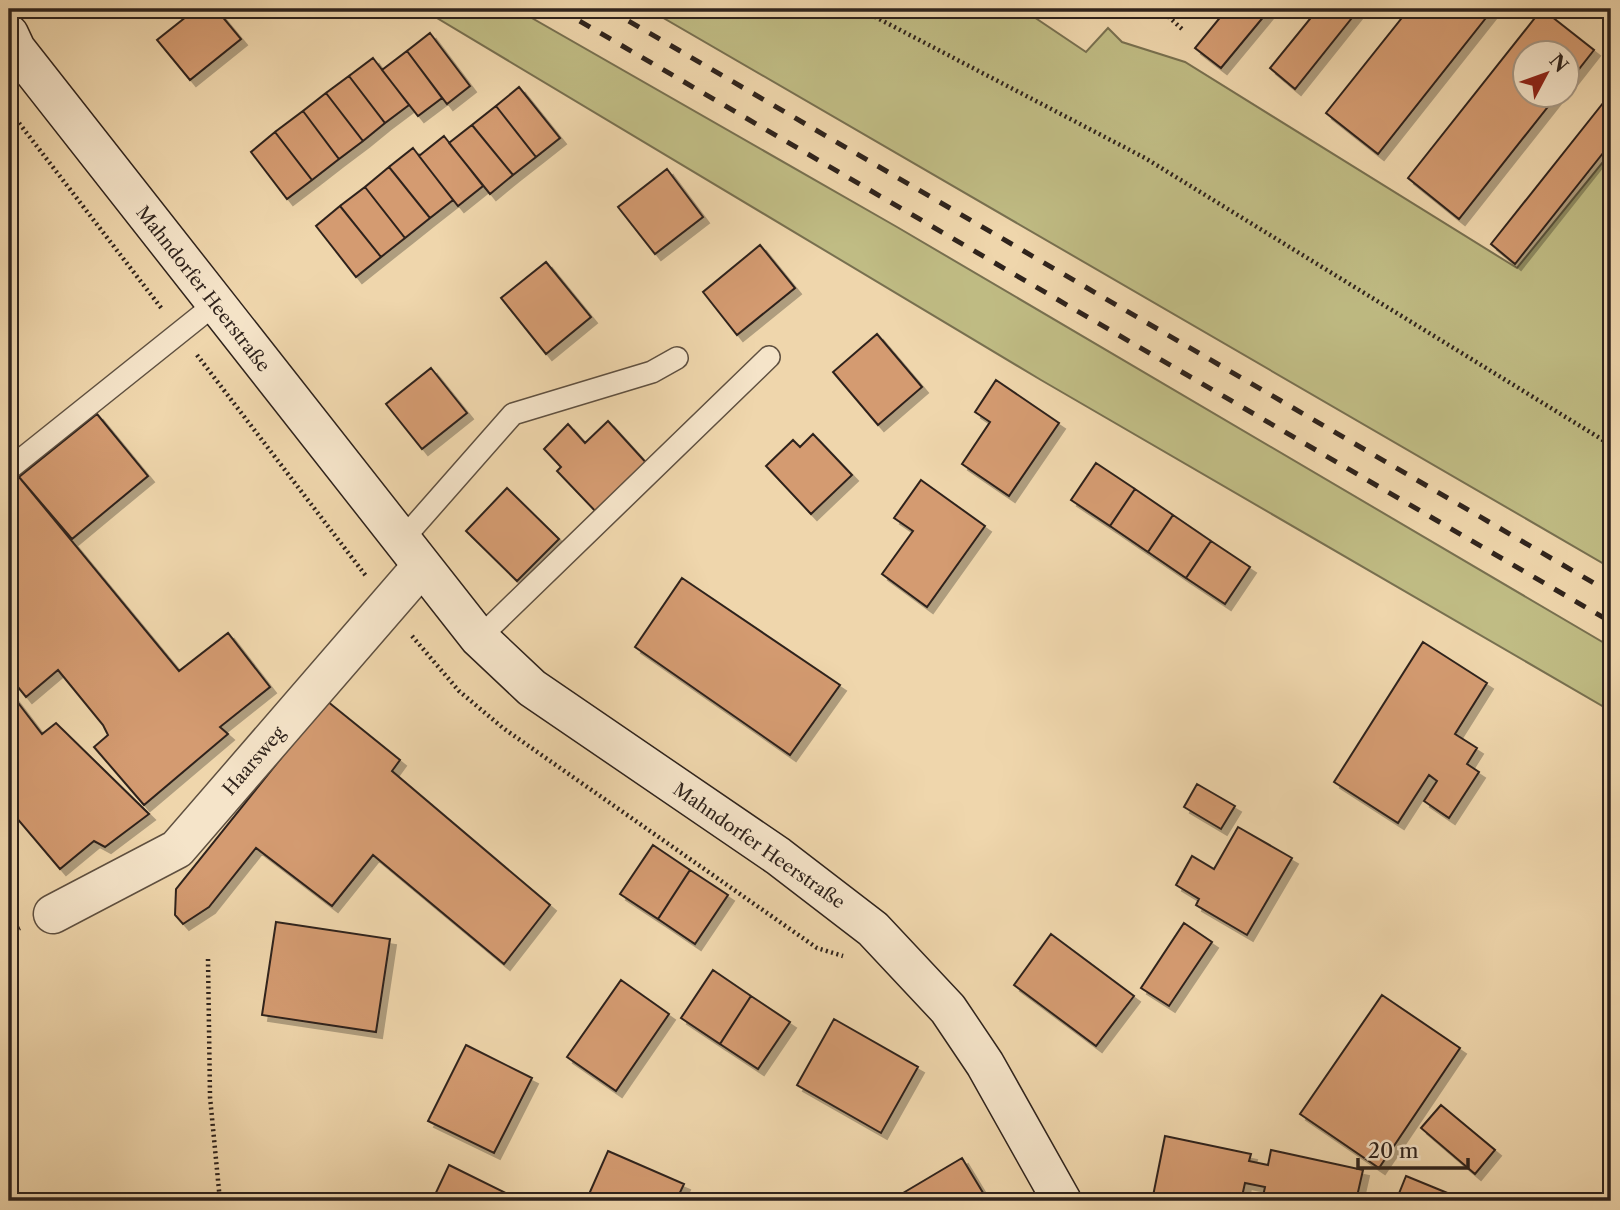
<svg xmlns="http://www.w3.org/2000/svg" width="1620" height="1210" font-family="'Libre Caslon Text',serif">
<style>
.green{fill:#c0bc84;stroke:#787050;stroke-width:2}
.building{fill:#d49b71;stroke:#2f231c;stroke-width:2;filter:url(#shadow)}
.lines{fill:none;stroke-linecap:round;stroke-linejoin:round}
.service-casing{stroke:#5f5040;stroke-width:24}
.minor-casing{stroke:#5f5040;stroke-width:41}
.secondary-casing{stroke:#2f231c;stroke-width:41}
.path{stroke:#2f231c;stroke-width:4.5;stroke-dasharray:2 3.5;stroke-linecap:butt}
.service{stroke:#f5e4c9;stroke-width:21}
.minor{stroke:#f5e4c9;stroke-width:38}
.secondary{stroke:#f5e4c9;stroke-width:38}
.rail{stroke:#2f231c;stroke-width:5;stroke-dasharray:12 12;stroke-linecap:butt}
.labels{text-anchor:middle;dominant-baseline:central;stroke-width:7;stroke-linejoin:round;paint-order:stroke}
.street-label{font-size:18px;fill:#2f231c;stroke:#f5e4c9}
</style>
<defs>
<filter id="shadow"><feDropShadow dx="6" dy="6" stdDeviation="0" flood-color="#0004"/></filter>
</defs>
<rect width="100%" height="100%" fill="#efd6ac"/>
<filter id="stains"><feTurbulence type="fractalNoise" baseFrequency=".00286" numOctaves="4"/><feColorMatrix values="0 0 0 0 .2 0 0 0 0 .09 0 0 0 0 .02 0 0 0 .5 -.17"/></filter>
<radialGradient id="worn" r=".72"><stop offset=".6" stop-color="#630" stop-opacity="0"/><stop offset="1" stop-color="#630" stop-opacity=".3"/></radialGradient>
<path class="green" d="M 422,9 L 516,9 L 897,227 L 1611,647 L 1611,711 L 1041,380 Z
M 648,9 L 1022,9 L 1086,52 L 1108,28 L 1122,42 L 1185,62 L 1517,268 L 1611,152 L 1611,568 Z"/>
<path class="building" d="M 196,9 L 216,9 L 241,39 L 190,80 L 157,40 Z
M 1227,9 L 1270,9 L 1221,68 L 1195,48 Z
M 1318,9 L 1359,9 L 1295,89 L 1270,68 Z
M 1409,9 L 1493,9 L 1378,154 L 1326,113 Z
M 1542,9 L 1594,50 L 1568,83 L 1568,52 L 1526,52 L 1526,94 L 1558,94 L 1459,219 L 1408,178 Z
M 430,33 L 470,86 L 447,104 L 407,51 Z
M 407,51 L 442,98 L 418,116 L 382,70 Z
M 373,58 L 409,105 L 385,123 L 349,76 Z
M 349,76 L 385,123 L 363,141 L 326,93 Z
M 519,87 L 560,138 L 536,157 L 496,106 Z
M 326,93 L 363,141 L 339,159 L 303,111 Z
M 1611,93 L 1611,143 L 1515,264 L 1491,244 Z
M 496,106 L 536,157 L 513,175 L 472,125 Z
M 303,111 L 339,159 L 312,180 L 275,132 Z
M 472,125 L 513,175 L 490,194 L 449,143 Z
M 275,132 L 312,180 L 287,199 L 251,152 Z
M 444,136 L 483,186 L 458,206 L 419,156 Z
M 413,148 L 453,200 L 430,218 L 389,167 Z
M 389,167 L 430,218 L 405,238 L 365,187 Z
M 667,169 L 703,217 L 655,254 L 618,207 Z
M 365,187 L 405,238 L 381,257 L 340,206 Z
M 340,206 L 381,257 L 356,277 L 316,226 Z
M 760,245 L 795,288 L 737,335 L 703,292 Z
M 546,262 L 591,317 L 546,354 L 501,298 Z
M 877,334 L 922,387 L 878,425 L 833,372 Z
M 431,368 L 467,413 L 422,449 L 386,404 Z
M 996,380 L 1059,423 L 1009,496 L 962,464 L 990,422 L 975,412 Z
M 97,414 L 148,476 L 72,539 L 19,477 Z
M 608,421 L 650,467 L 600,516 L 557,471 L 561,467 L 544,449 L 568,424 L 585,443 Z
M 813,434 L 852,475 L 811,514 L 766,466 L 793,440 L 800,447 Z
M 1096,463 L 1135,489 L 1110,526 L 1071,500 Z
M 19,477 L 179,671 L 228,633 L 270,687 L 220,727 L 228,734 L 144,805 L 94,747 L 108,735 L 103,725 L 58,670 L 26,697 L 9,676 L 9,486 Z
M 921,480 L 985,526 L 927,607 L 882,574 L 913,531 L 894,518 Z
M 507,488 L 559,539 L 517,581 L 466,531 Z
M 1135,489 L 1173,515 L 1148,552 L 1110,526 Z
M 1173,515 L 1211,541 L 1186,578 L 1148,552 Z
M 1211,541 L 1250,567 L 1225,604 L 1186,578 Z
M 682,578 L 840,685 L 790,755 L 635,647 Z
M 1423,642 L 1487,683 L 1455,734 L 1477,748 L 1467,764 L 1479,772 L 1449,818 L 1424,801 L 1437,781 L 1429,775 L 1398,823 L 1334,782 Z
M 9,691 L 42,734 L 56,723 L 149,814 L 105,847 L 94,841 L 60,869 L 9,809 Z
M 327,701 L 400,760 L 392,771 L 550,905 L 504,964 L 373,855 L 332,906 L 256,848 L 209,907 L 183,924 L 175,915 L 176,889 Z
M 1197,784 L 1235,806 L 1221,829 L 1184,807 Z
M 1238,827 L 1292,858 L 1247,935 L 1196,905 L 1199,899 L 1176,885 L 1192,856 L 1214,869 Z
M 653,845 L 690,870 L 658,919 L 620,894 Z
M 690,870 L 728,895 L 695,944 L 658,919 Z
M 276,922 L 390,939 L 376,1032 L 262,1015 Z
M 1184,923 L 1212,942 L 1169,1006 L 1141,988 Z
M 1051,934 L 1134,996 L 1096,1046 L 1014,985 Z
M 713,970 L 751,996 L 720,1044 L 681,1018 Z
M 621,980 L 669,1014 L 616,1091 L 567,1057 Z
M 1382,995 L 1460,1048 L 1379,1168 L 1300,1114 Z
M 751,996 L 790,1022 L 758,1069 L 720,1044 Z
M 834,1019 L 918,1067 L 881,1133 L 797,1085 Z
M 466,1045 L 532,1078 L 494,1153 L 428,1121 Z
M 1441,1105 L 1495,1150 L 1475,1174 L 1421,1128 Z
M 1165,1136 L 1251,1154 L 1249,1161 L 1268,1165 L 1271,1150 L 1363,1170 L 1356,1201 L 1262,1201 L 1265,1187 L 1245,1183 L 1241,1201 L 1152,1201 Z
M 608,1151 L 684,1184 L 676,1201 L 586,1201 Z
M 962,1158 L 988,1201 L 908,1201 L 903,1193 Z
M 449,1165 L 520,1200 L 520,1201 L 432,1201 Z
M 1406,1176 L 1467,1201 L 1396,1201 Z"/>
<g class="lines">
<g class="service-casing">
<path id="service" d="M 9,469 L 214,305
M 402,540 L 513,414 L 652,372 L 677,358
M 479,638 L 769,357"/>
</g>
<g class="minor-casing">
<path id="minor" d="M 53,914 L 177,849 L 421,567"/>
</g>
<g class="secondary-casing">
<path id="secondary" d="M 9,34 L 16,49 L 479,638 L 532,688 L 778,856 L 873,929 L 948,1009 L 985,1064 L 1062,1201"/>
</g>
<path class="path" d="M 860,9 L 1145,158 L 1611,445
M 1160,9 L 1182,29
M 9,110 L 162,309
M 197,355 L 366,576
M 412,636 L 459,691 L 503,728 L 817,948 L 843,956
M 9,933 L 20,928
M 208,959 L 210,1097 L 220,1201"/>
<use href="#service" class="service"/>
<use href="#minor" class="minor"/>
<use href="#secondary" class="secondary"/>
<path class="rail" d="M 559,9 L 1611,622
M 608,9 L 1611,593"/>
</g>
<g class="labels">
<g class="street-label">
<text transform="translate(203 289) rotate(52)">Mahndorfer Heerstraße</text>
<text transform="translate(254 761) rotate(-49)">Haarsweg</text>
<text transform="translate(759 846) rotate(35)">Mahndorfer Heerstraße</text>
</g>
</g>
<rect width="1620" height="1210" fill="none" stroke="#efd6ac" stroke-width="35"/>
<rect x="10" y="10" width="1599" height="1189" fill="none" stroke="#2f231c" stroke-width="3.5"/>
<rect x="18" y="18" width="1585" height="1175" fill="none" stroke="#2f231c" stroke-width="2"/>
<g transform="translate(1546 74) rotate(49)"><circle r="33" fill="#f5e4c9" stroke="#a69784" stroke-width="2"/>
<path d="M0-5L12 26L0 18L-12 26Z" fill="#8f2418"/>
<text y="-10" font-size="19" font-weight="bold" text-anchor="middle" fill="#2f231c">N</text>
</g>
<path d="M1358 1158v10h110v-10" fill="none" stroke="#2f231c" stroke-width="3.5"/>
<text x="1368" y="1158" font-size="21" fill="#2f231c" stroke="#f5e4c9" stroke-width="5" paint-order="stroke">20 m</text>
<rect width="100%" height="100%" filter="url(#stains)"/>
<rect width="100%" height="100%" fill="url(#worn)"/>
</svg>
